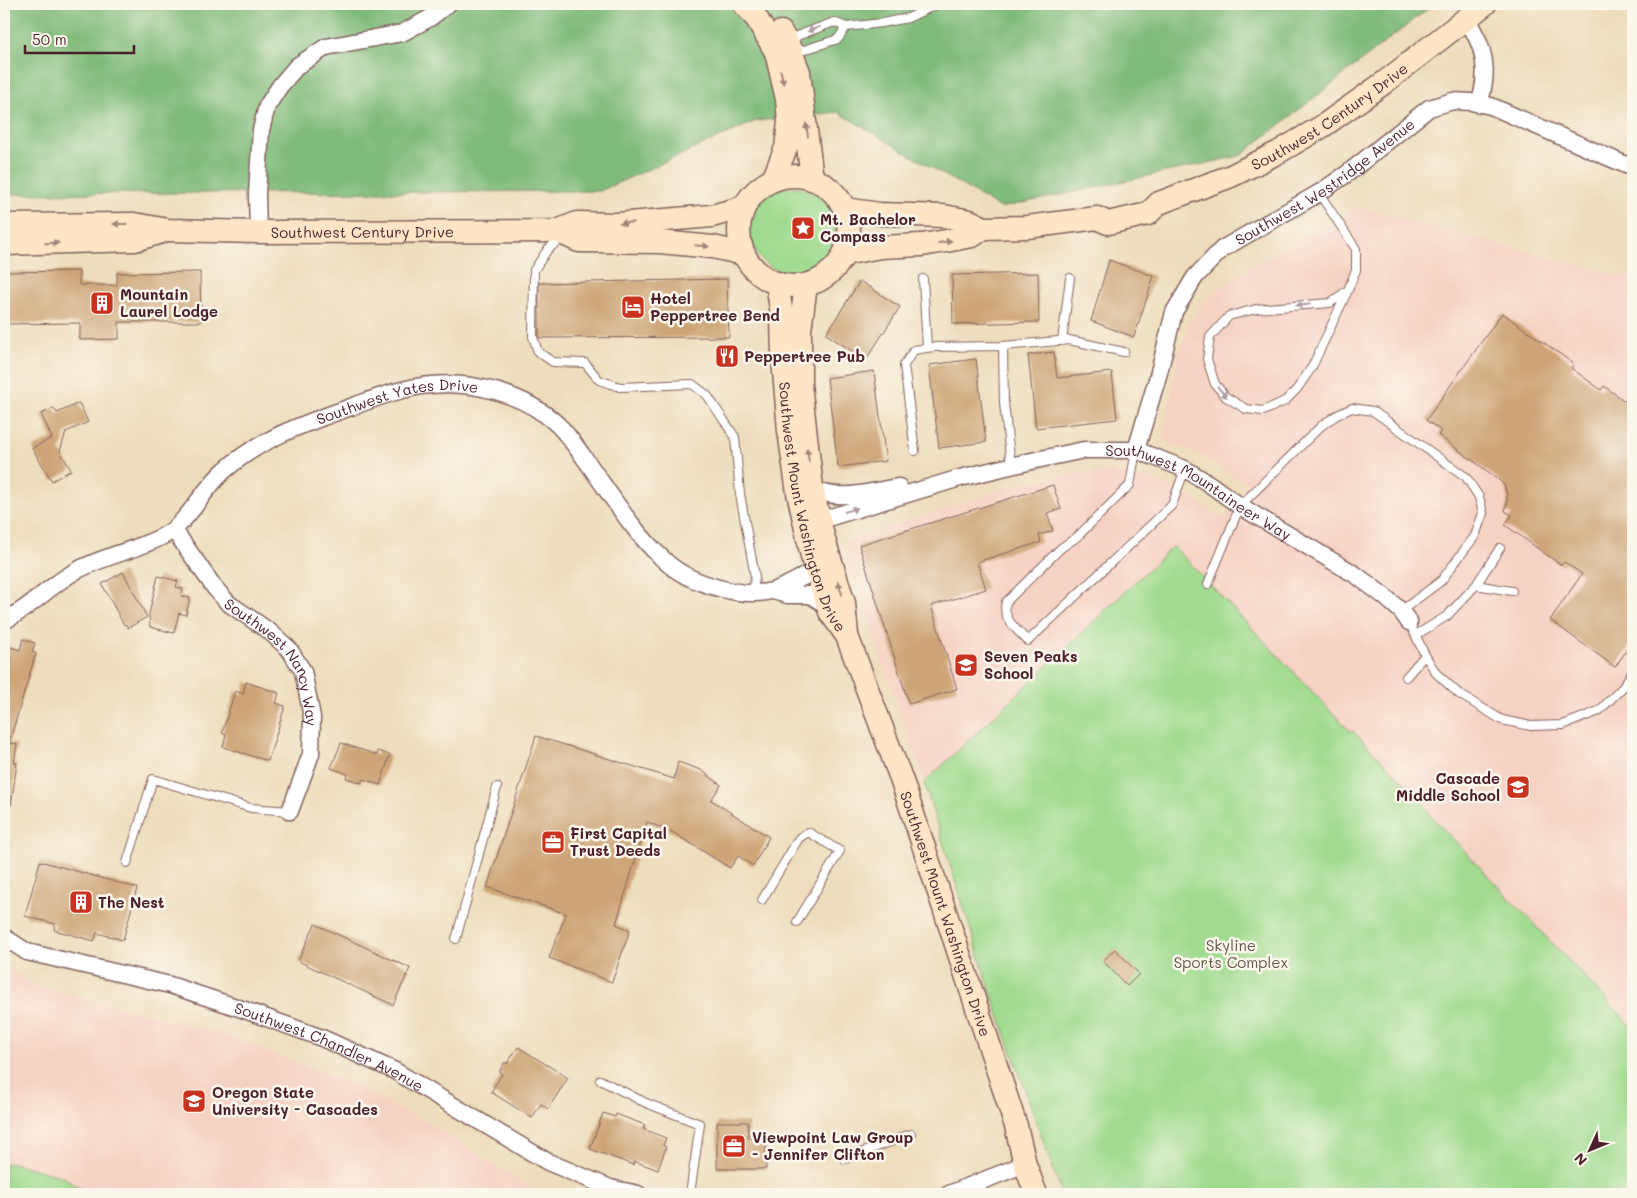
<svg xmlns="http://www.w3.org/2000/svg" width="1637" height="1198" font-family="Mali,sans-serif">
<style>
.built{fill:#f6d2c3}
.green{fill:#a0db8f;stroke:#757d5d}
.forest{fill:#80bb7a;stroke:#656d52}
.building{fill:#cda476}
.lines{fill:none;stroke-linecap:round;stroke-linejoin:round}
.lane-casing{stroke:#83625e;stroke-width:10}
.street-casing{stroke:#83625e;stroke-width:19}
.secondary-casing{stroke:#83625e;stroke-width:25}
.lane{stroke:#fff;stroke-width:8}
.street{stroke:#fff;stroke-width:16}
.secondary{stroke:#fde5c5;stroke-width:22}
.oneway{fill:#ae9aa0}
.oneway2{fill:#a48278}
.labels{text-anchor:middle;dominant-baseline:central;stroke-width:5;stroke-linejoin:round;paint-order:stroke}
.street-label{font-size:15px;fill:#4a1f2b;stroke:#fbf7ec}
.poi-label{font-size:15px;font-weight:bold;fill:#4a1f2b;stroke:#fbf7ec;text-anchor:start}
.park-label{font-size:15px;fill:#645749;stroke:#fbf7ec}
</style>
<rect width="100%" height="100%" fill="#fbf7ec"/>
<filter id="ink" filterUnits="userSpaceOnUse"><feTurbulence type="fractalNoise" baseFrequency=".02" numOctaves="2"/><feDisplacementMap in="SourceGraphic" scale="10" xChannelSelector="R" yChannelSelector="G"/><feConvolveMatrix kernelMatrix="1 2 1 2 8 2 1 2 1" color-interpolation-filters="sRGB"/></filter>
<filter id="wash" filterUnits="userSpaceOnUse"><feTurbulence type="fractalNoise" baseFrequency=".0096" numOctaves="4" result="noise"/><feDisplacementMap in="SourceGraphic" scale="20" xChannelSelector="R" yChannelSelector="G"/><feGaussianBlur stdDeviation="1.12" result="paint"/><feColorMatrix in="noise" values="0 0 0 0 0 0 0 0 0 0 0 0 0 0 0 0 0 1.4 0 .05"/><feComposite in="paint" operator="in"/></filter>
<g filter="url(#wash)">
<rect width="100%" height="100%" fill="#eeddbc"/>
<path class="built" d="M 1358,207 L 1633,279 L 1633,1028 L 1173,546 L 924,783 L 843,542 L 1025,482 L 1080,473 L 1106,471 L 1125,473 L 1152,479 L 1189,495 L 1223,518 L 1247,485 L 1198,454 L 1163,440 L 1179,352 L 1189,323 L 1203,304 L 1230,280 Z
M 4,966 L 31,984 L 216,1032 L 336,1077 L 434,1126 L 529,1187 L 546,1194 L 4,1194 Z"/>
<path class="green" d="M750 230a43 43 0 1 1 86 0a43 43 0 1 1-86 0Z
M 1173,546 L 1351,732 L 1353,731 L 1423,802 L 1431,816 L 1633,1028 L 1633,1194 L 1062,1194 L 990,990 L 924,783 Z
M 13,1163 L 63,1177 L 90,1194 L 4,1194 L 4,1164 Z"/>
<path class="forest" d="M 4,4 L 1434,4 L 1240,156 L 1000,208 L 838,112 L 756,121 L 600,191 L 4,194 Z"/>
<g id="blocks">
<path class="building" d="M 1109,260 L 1154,276 L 1134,337 L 1091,321 Z
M 79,271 L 79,285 L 117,285 L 117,273 L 200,272 L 201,322 L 119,322 L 119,339 L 80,340 L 80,323 L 4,324 L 4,272 Z
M 1038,273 L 1039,322 L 953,324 L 952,275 Z
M 727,279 L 729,337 L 539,338 L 539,283 Z
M 860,281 L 900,307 L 866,360 L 826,334 Z
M 1502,313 L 1574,364 L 1571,368 L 1601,390 L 1604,386 L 1633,407 L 1633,641 L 1615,667 L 1550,620 L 1582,574 L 1564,562 L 1561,565 L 1505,525 L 1512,515 L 1505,511 L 1507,503 L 1507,494 L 1504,485 L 1498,479 L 1438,435 L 1441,431 L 1426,420 Z
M 1054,352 L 1057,378 L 1112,372 L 1117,419 L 1036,428 L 1028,355 Z
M 976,359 L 986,442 L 939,448 L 929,365 Z
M 874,371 L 886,461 L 838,467 L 827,378 Z
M 79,403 L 88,422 L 66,432 L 60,451 L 71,470 L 52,481 L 32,448 L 52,438 L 41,414 L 54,408 L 57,413 Z
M 1053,485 L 1061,509 L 1047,513 L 1053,531 L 1039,535 L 1041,542 L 977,562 L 986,589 L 931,606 L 957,689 L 909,704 L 859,545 Z
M 123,572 L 147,617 L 128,628 L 126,624 L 124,625 L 102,584 Z
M 158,576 L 178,581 L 176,587 L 183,589 L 181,596 L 190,598 L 186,615 L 179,613 L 174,633 L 150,627 L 149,614 Z
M 23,639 L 35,643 L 32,652 L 36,653 L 9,743 L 17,744 L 14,763 L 17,763 L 11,805 L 4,804 L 4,645 L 20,650 Z
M 246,682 L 279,693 L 276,703 L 285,706 L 268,761 L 223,747 L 226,735 L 222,733 L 235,691 L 243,694 Z
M 536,736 L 674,779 L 678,762 L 701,770 L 721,785 L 711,800 L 769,837 L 753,866 L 738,856 L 730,868 L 674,833 L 647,822 L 616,924 L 630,930 L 612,982 L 549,958 L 566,914 L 487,887 Z
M 341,743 L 377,755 L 378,751 L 390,755 L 380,785 L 363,779 L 361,783 L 346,778 L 348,774 L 331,768 Z
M 40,861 L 137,888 L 123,940 L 97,933 L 94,941 L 54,930 L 55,924 L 25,916 Z
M 315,924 L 410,968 L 393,1005 L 298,961 Z
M 1115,949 L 1139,974 L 1127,986 L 1103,961 Z
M 518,1047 L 568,1078 L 548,1109 L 541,1104 L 532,1118 L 491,1092 L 502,1074 L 499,1072 L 505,1062 L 507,1064 Z
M 603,1113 L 615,1117 L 616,1114 L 645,1125 L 643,1129 L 666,1138 L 663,1146 L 666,1147 L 658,1170 L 634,1161 L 633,1165 L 590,1149 Z
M 717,1122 L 748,1122 L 748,1138 L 766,1138 L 766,1169 L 717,1169 Z"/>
</g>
</g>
<g filter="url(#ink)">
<use href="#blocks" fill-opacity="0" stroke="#83625e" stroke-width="1"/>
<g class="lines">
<g class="lane-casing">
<path id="lane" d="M 846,27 L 838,39 L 804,50 L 790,49 L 797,36 L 834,22 L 846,27 L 882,23 L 908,18 L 938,4
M 1319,193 L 1356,249 L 1356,270 L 1348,290 L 1312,367 L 1297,389 L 1285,401 L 1263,411 L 1246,409 L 1226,397 L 1215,384 L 1207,359 L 1210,337 L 1229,316 L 1256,309 L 1330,303 L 1348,290
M 564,237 L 548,249 L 534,270 L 533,337 L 538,352 L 553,362 L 585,363 L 599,380 L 620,387 L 692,384 L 707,395 L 735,437 L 740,494 L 755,577 L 753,593
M 923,279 L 927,348
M 1062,341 L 1070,278
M 1003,346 L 1069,340 L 1124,352
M 1136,450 L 1130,485 L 1077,537 L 1061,548 L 1006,602 C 1001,618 1018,631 1028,641 L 1172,505 L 1185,469
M 915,451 L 904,365 L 914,350 L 933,347 L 1003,346 L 1004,403 L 1011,466
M 1208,584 L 1240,506 L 1321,426 L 1337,415 L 1352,408 L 1373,411 L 1466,477 L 1479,497 L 1483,513 L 1475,536 L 1441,581 L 1401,611
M 1476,585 L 1512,591
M 1409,622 L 1425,655 L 1436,673 L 1459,694 L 1502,720 L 1531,726 L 1563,725 L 1599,711 L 1623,687 L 1633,671
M 1416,635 L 1447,616 L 1476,585 L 1500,548
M 1406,677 L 1425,655
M 127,863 L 153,779 L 251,808 L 290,811
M 762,900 L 799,838 L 808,832 L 840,851 L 797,922
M 456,939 L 497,787
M 600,1080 L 646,1103 L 700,1124 L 690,1194
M 845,1159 L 911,1134"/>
</g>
<g class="street-casing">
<g id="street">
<path d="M 1466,19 C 1485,46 1490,72 1479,104"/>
<path d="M 258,232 L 257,194 L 261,130 L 267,106 L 280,86 L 297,66 L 326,47 L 402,33 L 430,18 L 448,4"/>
<path id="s1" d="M 1136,450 L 1158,376 L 1174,312 L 1195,277 L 1222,249 L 1319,193 L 1348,173 L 1429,108 L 1453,101 L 1471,102 L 1491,106 L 1633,168"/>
<path d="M 812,488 C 837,503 871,491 899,487"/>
<path id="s2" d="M 811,523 L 960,478 L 1036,460 L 1084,450 L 1136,450 L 1185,469 L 1208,483 L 1240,506 L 1356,575 L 1384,596 L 1401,611 L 1409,622"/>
<path id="s3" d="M 174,530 L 214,587 L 228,603 L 269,631 L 289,649 L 303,671 L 312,717 L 311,754 L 290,811"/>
<path d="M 774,591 L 787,595 L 810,595 L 823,603 L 830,611"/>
<path id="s4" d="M 4,621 C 30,608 50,585 76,571 C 94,561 115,555 135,548 C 147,543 164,538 174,529 C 194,512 205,487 225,470 C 261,438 306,423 351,407 C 376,398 404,387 431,385 C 474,381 525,394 558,425 C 568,435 577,448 585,459 C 609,492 633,532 663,559 C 678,574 699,583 719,588 C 736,593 754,595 772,591 C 787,587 802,577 816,570"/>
<path id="s5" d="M 4,937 L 27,952 L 170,985 L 242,1009 L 322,1038 L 395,1071 L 548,1162 L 610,1188 L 638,1194"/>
<path d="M 949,1194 L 1025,1164"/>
</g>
</g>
<g class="secondary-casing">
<g id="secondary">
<path d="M 744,4 L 757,19 L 776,52 L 787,99 L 789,122 L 786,148 L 773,180"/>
<path d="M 781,32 L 790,49 L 799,72 L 812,179"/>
<circle cx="794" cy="231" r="55"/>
<path id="s6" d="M 845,209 L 880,214 L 944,216 L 970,221 L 984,228 L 1027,227 L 1097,218 L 1108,223 L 1148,214 L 1159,203 L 1231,176 L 1277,153 L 1323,126 L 1385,82 L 1485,4"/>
<path id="s7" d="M 4,225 L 134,224 L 168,230 L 258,232 L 557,231 L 577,223 L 617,224 L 712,216 L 744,207"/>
<path d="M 557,231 L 579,241 L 660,242 L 713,247 L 744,254"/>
<path d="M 4,244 L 135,240 L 162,232"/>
<path d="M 844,254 L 880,247 L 922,245 L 946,241 L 972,236 L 984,228"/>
<path id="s8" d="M 777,283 L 782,315 L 783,359 L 789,431 L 798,493 L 813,561 L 830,612 L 847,636 L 902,781 L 1016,1126 L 1025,1164 L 1036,1194"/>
<path d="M 806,285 L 800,330 L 800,384 L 812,488 L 824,540 L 844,603 L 847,635"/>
</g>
</g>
<use href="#lane" class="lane"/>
<use href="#street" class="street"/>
<use href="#secondary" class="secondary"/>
</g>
<defs><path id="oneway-solid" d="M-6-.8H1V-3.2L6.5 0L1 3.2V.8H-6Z" transform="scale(1.25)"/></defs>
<g class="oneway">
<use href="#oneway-solid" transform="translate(814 29) rotate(159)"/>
<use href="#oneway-solid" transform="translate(1303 305) rotate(174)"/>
<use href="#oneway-solid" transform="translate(1222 392) rotate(49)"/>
<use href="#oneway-solid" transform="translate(851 510) rotate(-17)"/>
</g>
<g class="oneway2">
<use href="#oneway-solid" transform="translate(782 77) rotate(78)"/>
<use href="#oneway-solid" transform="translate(807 130) rotate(-98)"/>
<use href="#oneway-solid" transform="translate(627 223) rotate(175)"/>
<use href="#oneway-solid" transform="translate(120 224) rotate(180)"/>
<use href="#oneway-solid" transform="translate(945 242) rotate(-10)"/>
<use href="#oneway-solid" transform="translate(52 243) rotate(-1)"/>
<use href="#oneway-solid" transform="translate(702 246) rotate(5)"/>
<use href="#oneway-solid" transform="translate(808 455) rotate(-97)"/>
<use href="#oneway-solid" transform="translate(840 588) rotate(-107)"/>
</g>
</g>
<defs>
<g id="sight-square" transform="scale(1.25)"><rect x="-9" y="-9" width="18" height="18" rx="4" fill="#c8321e" stroke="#fbf7ec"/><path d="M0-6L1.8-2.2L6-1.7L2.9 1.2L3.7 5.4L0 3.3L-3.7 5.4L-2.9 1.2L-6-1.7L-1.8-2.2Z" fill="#fff"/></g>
<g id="building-square" transform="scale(1.25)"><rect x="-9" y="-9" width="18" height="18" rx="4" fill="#c8321e" stroke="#fbf7ec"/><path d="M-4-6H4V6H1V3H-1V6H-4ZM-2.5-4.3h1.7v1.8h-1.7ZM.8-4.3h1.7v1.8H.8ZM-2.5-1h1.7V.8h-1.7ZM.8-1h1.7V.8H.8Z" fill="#fff"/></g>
<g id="hotel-square" transform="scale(1.25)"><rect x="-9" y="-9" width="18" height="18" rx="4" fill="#c8321e" stroke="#fbf7ec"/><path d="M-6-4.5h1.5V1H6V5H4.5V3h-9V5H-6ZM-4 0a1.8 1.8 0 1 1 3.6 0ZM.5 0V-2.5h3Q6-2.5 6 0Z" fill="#fff"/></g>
<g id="restaurant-square" transform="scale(1.25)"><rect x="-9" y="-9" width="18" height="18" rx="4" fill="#c8321e" stroke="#fbf7ec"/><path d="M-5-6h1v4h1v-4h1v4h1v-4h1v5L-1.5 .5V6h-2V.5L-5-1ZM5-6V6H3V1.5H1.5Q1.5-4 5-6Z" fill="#fff"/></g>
<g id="school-square" transform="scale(1.25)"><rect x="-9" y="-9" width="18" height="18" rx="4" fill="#c8321e" stroke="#fbf7ec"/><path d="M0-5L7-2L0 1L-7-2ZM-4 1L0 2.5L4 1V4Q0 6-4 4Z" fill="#fff"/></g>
<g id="office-square" transform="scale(1.25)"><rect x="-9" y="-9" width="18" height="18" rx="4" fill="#c8321e" stroke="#fbf7ec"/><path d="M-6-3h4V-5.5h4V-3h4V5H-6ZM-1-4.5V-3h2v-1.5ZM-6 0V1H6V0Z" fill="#fff"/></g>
<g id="university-square" transform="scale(1.25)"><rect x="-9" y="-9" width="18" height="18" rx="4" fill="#c8321e" stroke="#fbf7ec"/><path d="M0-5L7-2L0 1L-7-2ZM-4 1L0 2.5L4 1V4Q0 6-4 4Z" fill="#fff"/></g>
</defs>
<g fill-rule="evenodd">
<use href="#sight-square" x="803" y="228"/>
<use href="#building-square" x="102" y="303"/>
<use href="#hotel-square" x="633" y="307"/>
<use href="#restaurant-square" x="727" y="356"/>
<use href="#school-square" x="966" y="665"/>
<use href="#school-square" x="1518" y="787"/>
<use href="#office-square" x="553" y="842"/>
<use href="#building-square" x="81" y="902"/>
<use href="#university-square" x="194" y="1101"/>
<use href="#office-square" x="734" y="1146"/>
</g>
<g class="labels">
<g class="street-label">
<text stroke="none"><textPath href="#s6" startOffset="516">Southwest Century Drive</textPath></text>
<text stroke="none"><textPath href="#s1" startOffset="346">Southwest Westridge Avenue</textPath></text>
<text stroke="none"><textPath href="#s7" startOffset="359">Southwest Century Drive</textPath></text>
<text stroke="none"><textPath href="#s4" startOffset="462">Southwest Yates Drive</textPath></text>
<text stroke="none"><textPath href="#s2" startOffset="408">Southwest Mountaineer Way</textPath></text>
<text stroke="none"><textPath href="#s8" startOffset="228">Southwest Mount Washington Drive</textPath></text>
<text stroke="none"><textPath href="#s3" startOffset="169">Southwest Nancy Way</textPath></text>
<text stroke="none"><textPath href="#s8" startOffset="659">Southwest Mount Washington Drive</textPath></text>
<text stroke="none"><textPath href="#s5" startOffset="345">Southwest Chandler Avenue</textPath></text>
</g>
<g class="poi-label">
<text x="820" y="219">Mt. Bachelor<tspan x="820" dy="17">Compass</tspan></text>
<text x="120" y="294">Mountain<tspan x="120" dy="17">Laurel Lodge</tspan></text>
<text x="650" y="298">Hotel<tspan x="650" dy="17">Peppertree Bend</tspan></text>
<text x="744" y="356">Peppertree Pub</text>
<text x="984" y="656">Seven Peaks<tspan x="984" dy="17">School</tspan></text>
<text x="1500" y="778" text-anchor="end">Cascade<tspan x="1500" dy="17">Middle School</tspan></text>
<text x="570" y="833">First Capital<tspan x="570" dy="17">Trust Deeds</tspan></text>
<text x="98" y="902">The Nest</text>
<text x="212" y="1092">Oregon State<tspan x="212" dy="17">University - Cascades</tspan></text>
<text x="752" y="1137">Viewpoint Law Group<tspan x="752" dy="17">- Jennifer Clifton</tspan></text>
</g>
<g class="park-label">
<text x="1231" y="945">Skyline<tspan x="1231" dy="17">Sports Complex</tspan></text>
</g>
</g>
<rect width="1637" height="1198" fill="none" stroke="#fbf7ec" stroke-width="20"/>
<g transform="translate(1590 1150) rotate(226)" stroke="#fbf7ec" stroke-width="4" paint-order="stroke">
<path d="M0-4L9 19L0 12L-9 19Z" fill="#4a1f2b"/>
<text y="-8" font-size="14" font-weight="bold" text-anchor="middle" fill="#4a1f2b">N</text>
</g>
<path d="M25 45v8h109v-8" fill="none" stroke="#4a1f2b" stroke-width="2.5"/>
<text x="32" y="45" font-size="15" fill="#4a1f2b" stroke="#fbf7ec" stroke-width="4" paint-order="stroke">50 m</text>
</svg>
